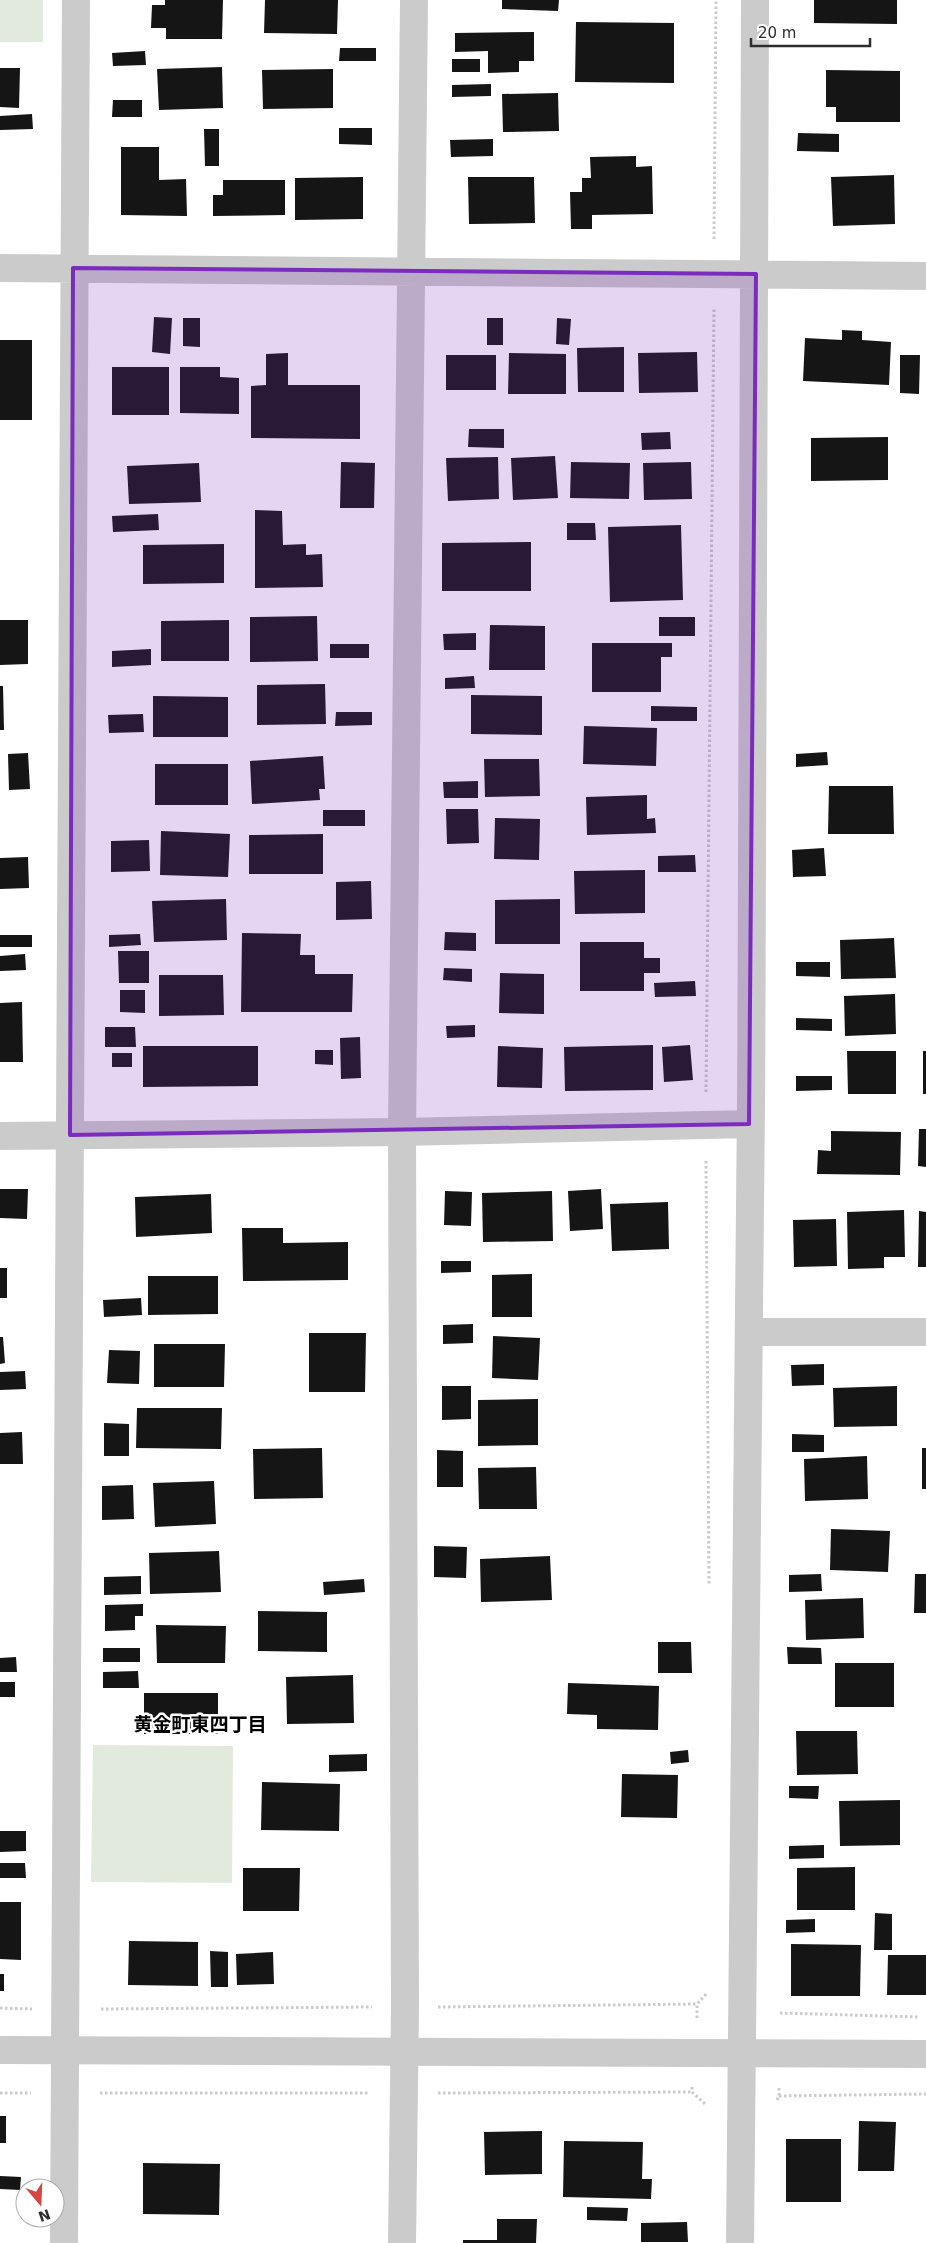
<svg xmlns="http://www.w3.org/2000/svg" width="926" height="2243" font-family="'DejaVu Sans','Noto Sans JP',sans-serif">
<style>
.green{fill:#e2eadd}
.building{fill:#151515}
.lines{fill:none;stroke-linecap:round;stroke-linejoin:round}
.path{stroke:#cbcbcb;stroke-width:3;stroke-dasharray:2.5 2.5;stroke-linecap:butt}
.minor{stroke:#cbcbcb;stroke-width:28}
.tertiary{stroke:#cbcbcb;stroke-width:28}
.marked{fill:#7b2cbf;fill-opacity:0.2;stroke:#7b2cbf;stroke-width:4;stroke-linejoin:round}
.labels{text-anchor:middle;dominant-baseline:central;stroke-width:5;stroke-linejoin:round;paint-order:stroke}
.neighbourhood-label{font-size:19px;font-weight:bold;fill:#000;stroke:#fff}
</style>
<rect width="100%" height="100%" fill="#fff"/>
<path class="green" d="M 0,0 L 43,0 L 43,42 L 0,42 Z
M 93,1745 L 233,1746 L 232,1883 L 91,1882 Z"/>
<path class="building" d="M 165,0 L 223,0 L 222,39 L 166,39 L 166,28 L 151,28 L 152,5 L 165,5 Z
M 265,0 L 338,0 L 337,34 L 264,33 Z
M 502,0 L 559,0 L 558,11 L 502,9 Z
M 814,0 L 897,0 L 897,24 L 814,23 Z
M 576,22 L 674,23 L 674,83 L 575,82 Z
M 534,32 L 534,61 L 519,61 L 519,72 L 488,73 L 488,51 L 455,52 L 455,33 Z
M 340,48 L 376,48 L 376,61 L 339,61 Z
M 145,51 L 146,65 L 113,66 L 112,53 Z
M 452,59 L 480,59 L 480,72 L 452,72 Z
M 222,67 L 223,108 L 159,110 L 157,69 Z
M 0,68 L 20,68 L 19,108 L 0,107 Z
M 333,69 L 333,108 L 263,109 L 262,70 Z
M 826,70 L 900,71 L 900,122 L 836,122 L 836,107 L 826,107 Z
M 491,84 L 491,96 L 452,97 L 452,85 Z
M 558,93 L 559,131 L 503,132 L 502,94 Z
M 113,100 L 142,100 L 142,117 L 112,117 Z
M 32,114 L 33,129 L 0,130 L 0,116 Z
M 339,128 L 372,128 L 372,145 L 339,144 Z
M 204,129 L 219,129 L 219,166 L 205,166 Z
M 798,133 L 839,134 L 839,152 L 797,151 Z
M 493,139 L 493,156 L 451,157 L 450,140 Z
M 121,147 L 159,147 L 159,180 L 186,179 L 187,216 L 121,215 Z
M 636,156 L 636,167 L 652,166 L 653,214 L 592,215 L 592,229 L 571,229 L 570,192 L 582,192 L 582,178 L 591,178 L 590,157 Z
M 894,175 L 895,224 L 833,226 L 831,177 Z
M 363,177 L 363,219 L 295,220 L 295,178 Z
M 468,177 L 534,177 L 535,223 L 469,224 Z
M 223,180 L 285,180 L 285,215 L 213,216 L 213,195 L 223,195 Z
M 154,317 L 172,318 L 170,354 L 152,352 Z
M 183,318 L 200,318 L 200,347 L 183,346 Z
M 487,318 L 503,318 L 503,345 L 487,345 Z
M 557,318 L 571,319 L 569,345 L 556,344 Z
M 842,330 L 862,331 L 862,340 L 891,342 L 889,385 L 803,381 L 805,338 L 842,340 Z
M 0,340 L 32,340 L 32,420 L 0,420 Z
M 624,347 L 624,392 L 578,392 L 577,348 Z
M 697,352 L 698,392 L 639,393 L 638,353 Z
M 288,353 L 288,385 L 360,385 L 360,439 L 251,438 L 251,386 L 266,385 L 266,354 Z
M 509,353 L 566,354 L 566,394 L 508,394 Z
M 446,355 L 496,355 L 496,390 L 446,390 Z
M 900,355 L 920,355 L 919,394 L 900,393 Z
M 112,367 L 169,367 L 169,415 L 112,415 Z
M 180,367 L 220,367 L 220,377 L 239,378 L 239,414 L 180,413 Z
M 469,429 L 504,429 L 504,448 L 468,447 Z
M 670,432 L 671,449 L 642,450 L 641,433 Z
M 888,437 L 888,480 L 811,481 L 811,438 Z
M 555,456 L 558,498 L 513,500 L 511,458 Z
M 498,457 L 499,499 L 448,501 L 446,458 Z
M 341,462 L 375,463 L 374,508 L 340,508 Z
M 571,462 L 630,463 L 629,499 L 570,498 Z
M 691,462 L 692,499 L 644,500 L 643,463 Z
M 199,463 L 201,502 L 129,504 L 127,466 Z
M 255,510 L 282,511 L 283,545 L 306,544 L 306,555 L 322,554 L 323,587 L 255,588 Z
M 158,514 L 159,530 L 113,532 L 112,516 Z
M 567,523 L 595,523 L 596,540 L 567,540 Z
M 681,525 L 683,600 L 610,602 L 608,527 Z
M 531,542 L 531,591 L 442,591 L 442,543 Z
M 224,544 L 224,583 L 143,584 L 143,545 Z
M 317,616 L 318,661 L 250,662 L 250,617 Z
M 659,617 L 695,617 L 695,636 L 659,636 Z
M 0,620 L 28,620 L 28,664 L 0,665 Z
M 229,620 L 229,661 L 161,661 L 161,621 Z
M 490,625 L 545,626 L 545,670 L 489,670 Z
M 476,633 L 476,650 L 444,650 L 443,634 Z
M 592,643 L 672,643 L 672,657 L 661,657 L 661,692 L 592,692 Z
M 330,644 L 369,644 L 369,658 L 330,658 Z
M 151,649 L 151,665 L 112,667 L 112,651 Z
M 474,676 L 475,688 L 445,689 L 445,678 Z
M 325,684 L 326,724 L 257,725 L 257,685 Z
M 0,686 L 3,686 L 4,730 L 0,730 Z
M 471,695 L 542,696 L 542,735 L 471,734 Z
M 153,696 L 228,697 L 228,737 L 153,737 Z
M 651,706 L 697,707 L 697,721 L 651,721 Z
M 336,712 L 372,712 L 372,725 L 335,726 Z
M 143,714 L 144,732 L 109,733 L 108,715 Z
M 584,726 L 657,728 L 656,766 L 583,764 Z
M 827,752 L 828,765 L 796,767 L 796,754 Z
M 28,753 L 30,789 L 9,790 L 8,754 Z
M 323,756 L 325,789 L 319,789 L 320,800 L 252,804 L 250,761 Z
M 484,759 L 539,759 L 540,796 L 485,797 Z
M 155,764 L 228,764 L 228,805 L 155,805 Z
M 478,781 L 478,798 L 444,798 L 443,782 Z
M 829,786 L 893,786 L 894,834 L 828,834 Z
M 647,795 L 647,819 L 655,818 L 656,833 L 587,835 L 586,797 Z
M 446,809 L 478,809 L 479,843 L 447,844 Z
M 323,810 L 365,810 L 365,826 L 323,826 Z
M 495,818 L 540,819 L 539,860 L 494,859 Z
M 161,831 L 230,834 L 228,877 L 160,875 Z
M 323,834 L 323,874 L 249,874 L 249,835 Z
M 149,840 L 150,871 L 111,872 L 111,841 Z
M 824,848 L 826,876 L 793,877 L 792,850 Z
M 695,855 L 696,872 L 658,872 L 658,856 Z
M 28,857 L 29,888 L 0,889 L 0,858 Z
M 645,870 L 645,913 L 575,914 L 574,871 Z
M 371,881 L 372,919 L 336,920 L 336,882 Z
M 226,899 L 227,940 L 154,942 L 152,901 Z
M 560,899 L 560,944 L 495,944 L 495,900 Z
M 445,932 L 476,933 L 476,951 L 444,950 Z
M 242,933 L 301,934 L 300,955 L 315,955 L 315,974 L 353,974 L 352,1012 L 241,1012 Z
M 140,934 L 141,945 L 109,947 L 109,935 Z
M 0,935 L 32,935 L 32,947 L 0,947 Z
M 894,938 L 896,978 L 841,979 L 840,940 Z
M 580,942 L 644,942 L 644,958 L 660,958 L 660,973 L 644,973 L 644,991 L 580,991 Z
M 118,951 L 149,951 L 149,983 L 119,983 Z
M 25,954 L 26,970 L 0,971 L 0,956 Z
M 796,962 L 830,962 L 830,977 L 796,976 Z
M 444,968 L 472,969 L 472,982 L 443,980 Z
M 500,973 L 544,974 L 544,1014 L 499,1013 Z
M 159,975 L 223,975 L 224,1015 L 159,1016 Z
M 695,981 L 696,996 L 655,997 L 654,983 Z
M 120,990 L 145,990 L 145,1013 L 120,1012 Z
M 895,994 L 896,1034 L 845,1036 L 844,996 Z
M 22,1002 L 23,1062 L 0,1062 L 0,1003 Z
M 796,1018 L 832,1019 L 832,1031 L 796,1030 Z
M 475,1025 L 475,1037 L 447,1038 L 446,1026 Z
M 105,1027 L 135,1027 L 136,1047 L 105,1047 Z
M 360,1037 L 361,1078 L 341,1079 L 340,1038 Z
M 653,1045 L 653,1090 L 565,1091 L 564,1047 Z
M 690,1045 L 693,1080 L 664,1082 L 662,1047 Z
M 143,1046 L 258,1046 L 258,1086 L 143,1087 Z
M 498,1046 L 543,1048 L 542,1088 L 497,1087 Z
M 315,1050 L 333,1050 L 333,1065 L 315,1064 Z
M 847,1051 L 896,1051 L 896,1094 L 848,1094 Z
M 923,1051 L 926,1051 L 926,1094 L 923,1094 Z
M 112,1053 L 132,1053 L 132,1067 L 112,1067 Z
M 796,1076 L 832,1076 L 832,1090 L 796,1091 Z
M 919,1129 L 926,1129 L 926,1167 L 918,1166 Z
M 831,1131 L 901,1132 L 900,1175 L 817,1174 L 818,1150 L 831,1151 Z
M 0,1189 L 28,1189 L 27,1219 L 0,1218 Z
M 601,1189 L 603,1229 L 570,1231 L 568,1191 Z
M 445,1191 L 472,1192 L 471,1226 L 444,1225 Z
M 552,1191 L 553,1241 L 483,1242 L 482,1193 Z
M 211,1194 L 212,1233 L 136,1237 L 135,1197 Z
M 668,1202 L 669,1249 L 612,1251 L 610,1204 Z
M 904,1210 L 905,1257 L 884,1257 L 884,1268 L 848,1269 L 847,1212 Z
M 919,1211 L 926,1212 L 926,1267 L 918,1267 Z
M 836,1219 L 837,1266 L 794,1267 L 793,1220 Z
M 242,1228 L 283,1228 L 283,1243 L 348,1242 L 348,1280 L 243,1281 Z
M 441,1261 L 471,1261 L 471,1272 L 441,1273 Z
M 0,1268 L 7,1268 L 7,1298 L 0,1298 Z
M 532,1274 L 532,1317 L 492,1317 L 492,1275 Z
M 148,1276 L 218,1276 L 218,1314 L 148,1315 Z
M 141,1298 L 142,1315 L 104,1317 L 103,1300 Z
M 473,1324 L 473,1343 L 443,1344 L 443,1325 Z
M 309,1333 L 366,1333 L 365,1392 L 309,1392 Z
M 493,1336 L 540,1338 L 538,1380 L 492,1378 Z
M 0,1337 L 3,1337 L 5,1363 L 0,1364 Z
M 154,1344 L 225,1344 L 224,1387 L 154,1387 Z
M 109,1350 L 140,1351 L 139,1384 L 107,1383 Z
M 824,1364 L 824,1385 L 792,1386 L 791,1365 Z
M 25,1371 L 26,1389 L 0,1390 L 0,1372 Z
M 442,1386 L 471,1386 L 471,1419 L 442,1420 Z
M 897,1386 L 897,1426 L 834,1427 L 833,1388 Z
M 538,1399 L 538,1445 L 478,1446 L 478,1400 Z
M 137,1408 L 222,1408 L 221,1449 L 136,1448 Z
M 104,1423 L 129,1424 L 129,1456 L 104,1456 Z
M 22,1432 L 23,1464 L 0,1464 L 0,1433 Z
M 792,1434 L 824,1435 L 824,1452 L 792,1452 Z
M 322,1448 L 323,1498 L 254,1499 L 253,1449 Z
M 922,1448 L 926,1448 L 926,1489 L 922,1489 Z
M 437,1450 L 463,1451 L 463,1487 L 437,1487 Z
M 867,1456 L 868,1499 L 805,1501 L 804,1459 Z
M 536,1467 L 537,1509 L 479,1509 L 478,1468 Z
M 214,1481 L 216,1524 L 155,1527 L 153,1483 Z
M 133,1485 L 134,1519 L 102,1520 L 102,1486 Z
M 831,1529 L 890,1531 L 888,1572 L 830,1570 Z
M 434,1546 L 467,1547 L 466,1578 L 434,1577 Z
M 219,1551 L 221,1592 L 150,1594 L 149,1553 Z
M 550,1556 L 552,1600 L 481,1602 L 480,1559 Z
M 821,1574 L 822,1591 L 789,1592 L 789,1575 Z
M 915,1574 L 926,1574 L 926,1613 L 914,1613 Z
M 141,1576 L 141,1594 L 104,1595 L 104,1577 Z
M 364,1579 L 365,1592 L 324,1595 L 323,1582 Z
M 863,1598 L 864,1638 L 806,1640 L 805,1600 Z
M 143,1604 L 143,1616 L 135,1616 L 135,1630 L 105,1631 L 105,1605 Z
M 258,1611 L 327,1612 L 327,1652 L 258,1651 Z
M 156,1625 L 226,1626 L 225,1663 L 157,1663 Z
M 658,1642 L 691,1642 L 692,1673 L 658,1673 Z
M 787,1647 L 821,1648 L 822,1664 L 788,1664 Z
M 103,1648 L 140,1648 L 140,1662 L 103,1662 Z
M 16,1657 L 17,1672 L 0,1672 L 0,1658 Z
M 835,1663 L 894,1663 L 894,1707 L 835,1707 Z
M 138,1671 L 139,1688 L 103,1688 L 103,1672 Z
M 353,1675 L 354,1723 L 287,1724 L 286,1677 Z
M 0,1682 L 15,1682 L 15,1697 L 0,1697 Z
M 568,1683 L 659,1686 L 658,1730 L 597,1729 L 597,1715 L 567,1714 Z
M 144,1693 L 218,1693 L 218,1734 L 144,1734 Z
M 796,1731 L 857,1731 L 858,1774 L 797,1775 Z
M 688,1750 L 689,1762 L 671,1764 L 670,1752 Z
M 367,1754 L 367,1771 L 329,1772 L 329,1755 Z
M 622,1774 L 678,1775 L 677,1818 L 621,1817 Z
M 262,1782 L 340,1784 L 339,1831 L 261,1830 Z
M 789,1786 L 819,1786 L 818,1799 L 789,1798 Z
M 900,1800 L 900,1845 L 840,1846 L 839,1801 Z
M 0,1831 L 26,1831 L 26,1851 L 0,1852 Z
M 824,1845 L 824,1858 L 789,1859 L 789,1846 Z
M 0,1863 L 25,1863 L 26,1878 L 0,1878 Z
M 855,1867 L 855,1910 L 797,1910 L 797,1868 Z
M 243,1868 L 300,1868 L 299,1911 L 243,1911 Z
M 0,1902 L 21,1902 L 21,1960 L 0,1959 Z
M 875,1913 L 892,1914 L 892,1950 L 874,1950 Z
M 815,1919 L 815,1932 L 786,1933 L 786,1920 Z
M 129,1941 L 198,1942 L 198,1986 L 128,1985 Z
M 791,1944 L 861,1945 L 860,1996 L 791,1996 Z
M 210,1951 L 228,1952 L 228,1987 L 211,1987 Z
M 273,1952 L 274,1984 L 237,1985 L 236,1954 Z
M 888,1955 L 926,1955 L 926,1995 L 887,1995 Z
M 0,1974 L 4,1974 L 4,1991 L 0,1991 Z
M 0,2116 L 6,2116 L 6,2143 L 0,2143 Z
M 859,2121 L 896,2122 L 894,2171 L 858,2171 Z
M 542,2131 L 542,2174 L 485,2175 L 484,2132 Z
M 786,2139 L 841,2139 L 841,2202 L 786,2202 Z
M 564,2141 L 643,2142 L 642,2179 L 652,2179 L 651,2199 L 563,2197 Z
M 143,2163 L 220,2164 L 219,2215 L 143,2214 Z
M 0,2176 L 21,2177 L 20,2190 L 0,2189 Z
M 587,2207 L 628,2208 L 627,2221 L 587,2220 Z
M 497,2219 L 537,2219 L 536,2243 L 463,2243 L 463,2240 L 497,2240 Z
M 687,2222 L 688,2242 L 641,2242 L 641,2223 Z"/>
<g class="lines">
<path class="path" d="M 714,239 L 716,0
M 706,1092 L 714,308
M 706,1161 L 709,1584
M 438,2007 L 697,2004 L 707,1993
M 0,2008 L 32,2009
M 101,2009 L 372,2007
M 780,2013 L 919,2017
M 697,2018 L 697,2004
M 692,2087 L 692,2092 L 705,2104
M 0,2093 L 31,2093
M 100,2093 L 369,2093
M 438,2093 L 692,2092
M 779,2096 L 926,2094
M 777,2100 L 779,2096 L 779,2087"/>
<path class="minor" d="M 0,268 L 926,276
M 0,1136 L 402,1132 L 749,1124
M 750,1332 L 926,1332
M 64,2243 L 76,0
M 402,2243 L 405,2007 L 402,1132 L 414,0
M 740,2243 C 747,1495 757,748 755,0"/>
<path class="tertiary" d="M 0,2050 L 926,2054"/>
</g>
<path class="marked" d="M 73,268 L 756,274 L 749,1124 L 70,1135 Z"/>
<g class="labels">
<g class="neighbourhood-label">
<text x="200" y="1724">黄金町東四丁目</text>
</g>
</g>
<g transform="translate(40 2203) rotate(161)"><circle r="24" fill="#ffffff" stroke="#ababab"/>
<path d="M0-4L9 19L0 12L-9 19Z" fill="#d6453f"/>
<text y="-8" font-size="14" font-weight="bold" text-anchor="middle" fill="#2e2e2e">N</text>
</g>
<path d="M751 38v8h119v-8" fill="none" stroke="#2e2e2e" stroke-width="2.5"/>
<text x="758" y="38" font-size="15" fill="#2e2e2e" stroke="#ffffff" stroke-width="4" paint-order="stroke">20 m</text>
</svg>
